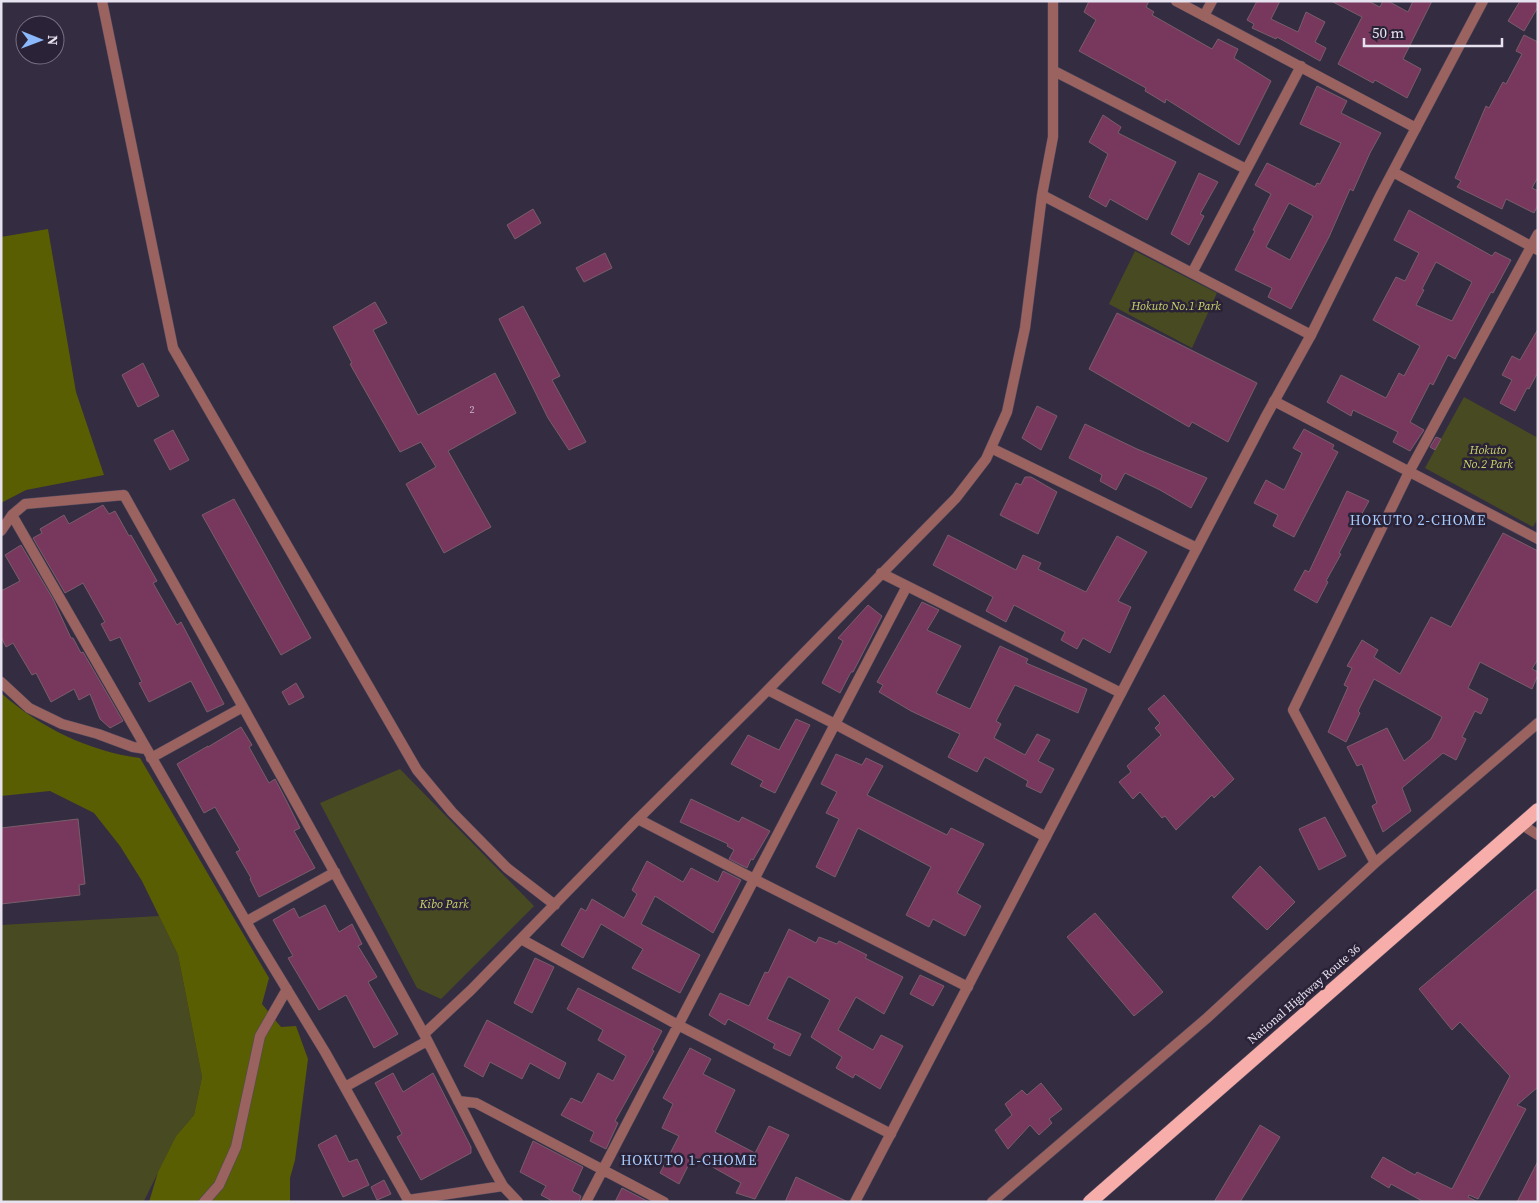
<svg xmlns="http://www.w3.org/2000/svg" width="1539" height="1203" font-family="'Source Serif 4',serif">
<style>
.green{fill:#484b21}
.forest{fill:#595e03}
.building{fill:#78385d;stroke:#785d6b;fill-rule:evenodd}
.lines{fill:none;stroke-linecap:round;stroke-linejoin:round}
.minor-casing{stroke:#51495d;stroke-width:11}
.tertiary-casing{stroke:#51495d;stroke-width:11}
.trunk-casing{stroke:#51495d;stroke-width:15}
.minor{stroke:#9a6360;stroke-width:10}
.tertiary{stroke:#9a6360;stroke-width:10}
.trunk{stroke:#f7aeaa;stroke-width:14}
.labels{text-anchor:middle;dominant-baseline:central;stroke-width:5;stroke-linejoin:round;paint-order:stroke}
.number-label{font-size:10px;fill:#cbb8cb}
.park-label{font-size:12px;font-style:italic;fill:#cbd469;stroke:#2a2237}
.street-label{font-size:12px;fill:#e7e2f0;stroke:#2a2237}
.neighbourhood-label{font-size:14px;letter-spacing:1px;fill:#a9ccfe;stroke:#2a2237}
</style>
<rect width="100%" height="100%" fill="#342c41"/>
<path class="green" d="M 1135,251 L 1217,293 L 1192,348 L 1109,304 Z
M 1464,397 L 1538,438 L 1538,518 L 1533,527 L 1425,468 Z
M 400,769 L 534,906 L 441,999 L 417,988 L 320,803 Z
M 159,916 L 178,955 L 202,1077 L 194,1115 L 176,1136 L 144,1201 L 1,1202 L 1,925 Z"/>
<path class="forest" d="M 48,229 L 76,392 L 104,475 L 26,490 L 1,503 L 1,237 Z
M 1,693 C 41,728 88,751 140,758 L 269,978 L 262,1004 L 281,1027 L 296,1026 L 308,1059 L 295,1160 L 290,1178 L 290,1202 L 149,1202 L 158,1172 L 176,1136 L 194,1115 L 202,1077 L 178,955 L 142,881 L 120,846 L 94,813 L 50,791 L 1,796 Z"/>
<path class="building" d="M 1089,1 L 1149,1 L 1146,7 L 1154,12 L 1152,15 L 1212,49 L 1218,39 L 1238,49 L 1234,58 L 1271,81 L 1239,145 L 1166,99 L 1165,103 L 1145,91 L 1146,88 L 1079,51 L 1096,20 L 1084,12 Z
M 1257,1 L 1280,1 L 1271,19 L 1298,32 L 1306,12 L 1325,22 L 1315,42 L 1326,48 L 1320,61 L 1277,37 L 1276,39 L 1252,28 L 1254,24 L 1247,20 Z
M 1331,1 L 1368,1 L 1380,7 L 1383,1 L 1388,1 L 1408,12 L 1413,1 L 1432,1 L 1403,59 L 1421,69 L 1407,98 L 1375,80 L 1373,83 L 1338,64 L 1362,17 Z
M 1520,1 L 1538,1 L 1538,7 L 1524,31 L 1508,21 Z
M 1524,35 L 1538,42 L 1538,177 L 1532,188 L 1538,191 L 1538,205 L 1534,213 L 1506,199 L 1502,209 L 1457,187 L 1461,181 L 1455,178 L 1486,106 L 1489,108 L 1503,82 L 1506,84 L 1522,54 L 1516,51 Z
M 1317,86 L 1347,101 L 1341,113 L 1381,133 L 1370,153 L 1353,191 L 1350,189 L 1329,237 L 1291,309 L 1268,297 L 1272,288 L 1235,270 L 1255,231 L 1253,230 L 1271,194 L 1255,185 L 1267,163 L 1315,187 L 1317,183 L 1320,184 L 1341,143 L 1300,124 ZM 1289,203 L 1313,216 L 1290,260 L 1266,247 Z
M 1103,115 L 1121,127 L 1118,133 L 1176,162 L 1147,220 L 1110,199 L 1106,207 L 1089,197 L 1108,154 L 1089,142 Z
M 1199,173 L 1218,182 L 1200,214 L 1204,216 L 1189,245 L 1171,234 Z
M 533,209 L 541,223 L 515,239 L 507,225 Z
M 1409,210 L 1492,256 L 1495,252 L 1511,260 L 1493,293 L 1491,292 L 1455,359 L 1448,355 L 1433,385 L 1430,383 L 1410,422 L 1424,430 L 1410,451 L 1393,442 L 1398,432 L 1353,410 L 1351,416 L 1327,402 L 1341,375 L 1386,398 L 1399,373 L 1404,376 L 1420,346 L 1373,320 L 1396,277 L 1405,281 L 1419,253 L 1394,240 ZM 1436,262 L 1472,282 L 1452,321 L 1416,305 L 1424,290 L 1422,289 Z
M 605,253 L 612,268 L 584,282 L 576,268 Z
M 375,302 L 387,323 L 373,330 L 418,415 L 495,373 L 516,413 L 448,451 L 491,527 L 444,553 L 406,484 L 436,467 L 421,442 L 400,452 L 350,364 L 352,363 L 333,327 Z
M 523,306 L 560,376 L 552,380 L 586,442 L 569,450 L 548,418 L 499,319 Z
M 1117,313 L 1257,383 L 1228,442 L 1192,422 L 1189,427 L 1089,369 Z
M 1538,329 L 1538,372 L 1529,389 L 1527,388 L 1515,411 L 1500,403 L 1512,380 L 1502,375 L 1512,356 L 1520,360 Z
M 143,363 L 159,396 L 138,407 L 122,375 Z
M 1037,406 L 1057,416 L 1041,450 L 1022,438 Z
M 1085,424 L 1137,449 L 1207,478 L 1191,508 L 1160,490 L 1125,473 L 1116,490 L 1100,481 L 1102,475 L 1069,458 Z
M 1304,429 L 1334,445 L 1332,449 L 1338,452 L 1294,537 L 1273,526 L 1278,515 L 1254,503 L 1266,480 L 1284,490 L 1302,453 L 1293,448 Z
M 173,430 L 189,460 L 170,470 L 154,440 Z
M 1436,437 L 1441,439 L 1435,450 L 1430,447 Z
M 1025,477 L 1031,477 L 1057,492 L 1038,534 L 1000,515 L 1016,483 L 1021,485 Z
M 1347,491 L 1369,501 L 1360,517 L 1358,516 L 1339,553 L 1341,554 L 1326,581 L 1328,582 L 1317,603 L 1294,590 L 1305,570 L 1309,572 Z
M 234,499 L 311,638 L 281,655 L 202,515 Z
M 103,505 L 109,514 L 115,511 L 129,536 L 131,535 L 157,581 L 153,583 L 177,625 L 181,622 L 224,704 L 207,712 L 191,681 L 149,702 L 139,683 L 142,682 L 120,637 L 110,641 L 101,624 L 105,622 L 83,583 L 65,593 L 33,538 L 42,533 L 40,529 L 64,515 L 69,524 Z
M 1503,533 L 1538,551 L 1538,659 L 1532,669 L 1538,672 L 1538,675 L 1532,689 L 1480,662 L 1468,688 L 1488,699 L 1481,714 L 1475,711 L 1462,737 L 1466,739 L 1456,760 L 1443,753 L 1402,788 L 1411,811 L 1383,832 L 1372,806 L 1377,803 L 1362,764 L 1357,766 L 1347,747 L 1387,728 L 1404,761 L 1431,739 L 1442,717 L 1374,679 L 1358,711 L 1360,713 L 1346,742 L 1328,732 L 1348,687 L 1344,685 L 1352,668 L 1347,666 L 1362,640 L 1378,650 L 1374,657 L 1400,674 L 1431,617 L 1451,627 Z
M 948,535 L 1016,570 L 1023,555 L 1041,563 L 1038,569 L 1086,592 L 1117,536 L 1147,552 L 1118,601 L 1131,607 L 1110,653 L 1083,638 L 1077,649 L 1061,640 L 1065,632 L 1014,605 L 1006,622 L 986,611 L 993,597 L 933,565 Z
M 21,545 L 53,599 L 71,638 L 73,638 L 81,653 L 83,652 L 123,721 L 110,728 L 100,719 L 90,694 L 79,700 L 74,689 L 51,702 L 36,673 L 32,675 L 13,643 L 6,647 L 1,637 L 1,591 L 20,581 L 5,555 Z
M 922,602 L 939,610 L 927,630 L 961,646 L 936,693 L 970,709 L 1000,646 L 1028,659 L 1026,663 L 1087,689 L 1078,713 L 1015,685 L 996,721 L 1001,724 L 994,738 L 1025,755 L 1037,734 L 1050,740 L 1038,761 L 1054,769 L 1041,793 L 1026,786 L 1028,781 L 985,757 L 977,772 L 948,757 L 960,734 L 911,711 L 879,692 L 883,685 L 877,682 Z
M 868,605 L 882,616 L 853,672 L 851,672 L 840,693 L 822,683 L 843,641 L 838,638 Z
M 296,683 L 304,697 L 289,705 L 282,692 Z
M 1164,695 L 1234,779 L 1214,798 L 1212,795 L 1176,830 L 1165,816 L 1162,818 L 1140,792 L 1133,799 L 1119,782 L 1131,772 L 1127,766 L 1161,735 L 1155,728 L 1160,723 L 1148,709 Z
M 796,719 L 810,725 L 775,793 L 760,786 L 763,781 L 731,764 L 748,735 L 779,750 Z
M 241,727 L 252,745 L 249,747 L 269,783 L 275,779 L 285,798 L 300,828 L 294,831 L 315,868 L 259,897 L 250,879 L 251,878 L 236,852 L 240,850 L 215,807 L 204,813 L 177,764 L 208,746 L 208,747 Z
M 836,754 L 862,765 L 866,758 L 883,766 L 867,795 L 947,835 L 951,828 L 984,844 L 957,893 L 981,906 L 965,936 L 933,919 L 929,927 L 906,915 L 931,867 L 858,828 L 835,877 L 816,867 L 839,819 L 826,813 L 837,792 L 821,784 Z
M 691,799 L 739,822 L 742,817 L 770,831 L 753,860 L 751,859 L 747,868 L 729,859 L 734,850 L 727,846 L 728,844 L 680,822 Z
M 1325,817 L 1346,856 L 1319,870 L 1299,829 Z
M 78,819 L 85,884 L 79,885 L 80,895 L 1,904 L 1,828 Z
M 647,861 L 683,882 L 691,868 L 718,882 L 723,871 L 741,880 L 713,933 L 655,896 L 641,924 L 700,955 L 680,993 L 632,968 L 643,949 L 601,924 L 583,958 L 561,945 L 581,908 L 586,911 L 592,899 L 624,918 L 637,894 L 632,890 Z
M 1260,866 L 1295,902 L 1267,930 L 1232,897 Z
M 1538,888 L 1538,1087 L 1517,1105 L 1526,1109 L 1478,1199 L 1469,1195 L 1468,1197 L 1478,1202 L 1424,1202 L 1391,1184 L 1389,1188 L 1371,1177 L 1383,1157 L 1415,1175 L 1417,1172 L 1452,1189 L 1510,1076 L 1460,1022 L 1452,1030 L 1419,989 Z
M 325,905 L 339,932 L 352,924 L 362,944 L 358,946 L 377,977 L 368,982 L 398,1034 L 374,1048 L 346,995 L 319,1010 L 288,958 L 293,956 L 273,920 L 294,908 L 299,918 Z
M 1095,913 L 1163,992 L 1134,1016 L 1067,937 Z
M 789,929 L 816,943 L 819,937 L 837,944 L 839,941 L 867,955 L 865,958 L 903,977 L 884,1014 L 856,997 L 838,1030 L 873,1050 L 881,1035 L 903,1046 L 880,1089 L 855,1074 L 853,1078 L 836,1068 L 842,1057 L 811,1037 L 830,1000 L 790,977 L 788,977 L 767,1019 L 801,1034 L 790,1056 L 773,1048 L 775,1044 L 728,1019 L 725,1025 L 709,1015 L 720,993 L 749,1006 L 765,972 L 768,973 Z
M 535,958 L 554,967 L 532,1013 L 514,1003 Z
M 920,975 L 944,986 L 933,1006 L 910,994 Z
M 578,988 L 662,1031 L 652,1050 L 654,1051 L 615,1121 L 618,1123 L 606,1149 L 590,1141 L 594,1132 L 561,1115 L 571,1098 L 582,1103 L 598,1073 L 613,1081 L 626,1056 L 598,1040 L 603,1030 L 567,1009 Z
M 487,1020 L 566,1063 L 559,1079 L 530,1063 L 522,1079 L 490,1062 L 483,1077 L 464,1066 Z
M 690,1048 L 711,1059 L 703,1074 L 735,1090 L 715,1132 L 755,1153 L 769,1126 L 789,1135 L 755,1199 L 736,1193 L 741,1183 L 693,1156 L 679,1184 L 660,1173 L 679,1136 L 662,1128 L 673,1104 L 663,1098 Z
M 393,1073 L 403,1092 L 433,1073 L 471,1147 L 471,1153 L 421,1180 L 397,1137 L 402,1134 L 375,1083 Z
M 1041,1083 L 1062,1109 L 1049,1119 L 1052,1123 L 1039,1135 L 1030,1125 L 1008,1149 L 995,1130 L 1012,1115 L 1005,1104 L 1022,1090 L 1027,1095 Z
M 1260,1125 L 1280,1137 L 1240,1202 L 1214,1202 Z
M 336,1135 L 349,1162 L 357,1159 L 369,1185 L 343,1197 L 318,1145 Z
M 533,1141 L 583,1167 L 572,1191 L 581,1196 L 579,1202 L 554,1202 L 541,1195 L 546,1186 L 520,1172 Z
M 1538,1161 L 1538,1202 L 1517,1202 Z
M 796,1177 L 848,1202 L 785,1202 Z
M 384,1180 L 391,1194 L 377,1200 L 371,1187 Z
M 622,1188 L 649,1202 L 615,1202 Z"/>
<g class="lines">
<g class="minor-casing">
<path id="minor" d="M 102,1 L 173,348 L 417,770 L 452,812 L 507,868 L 555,905
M 1176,1 L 1416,128
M 1204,16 L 1212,1
M 1054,71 L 1246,169
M 1393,172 L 1538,250
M 1042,195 L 1311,335
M 1192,273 L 1301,66
M 1274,401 L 1538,539
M 991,448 L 1197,548
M 12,515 L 255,937 L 325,1052 L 408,1200 L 503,1186
M 1,531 L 12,515 L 25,504 L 124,495 L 243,707 L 424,1034 L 490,1163 L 503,1186 L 518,1202
M 881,573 L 1121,693
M 1,682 L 29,708 L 62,724 L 98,734 L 133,747 L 146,749
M 768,690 L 835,724 L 1046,837
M 151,758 L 243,707
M 638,819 L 754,879 L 968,987
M 1521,824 L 1538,835
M 1375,863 L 1293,710 L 1409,472 L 1538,234
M 247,921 L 335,872
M 521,939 L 678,1025 L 891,1134
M 424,1034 L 471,990 L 633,824 L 759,699 L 956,498 L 986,459 L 1007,412 L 1025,328 L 1042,195 L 1053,137 L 1053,1
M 345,1087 L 427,1041
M 458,1101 L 476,1103 L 664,1202
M 204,1202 L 219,1185 L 236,1147 L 260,1036 L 287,989
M 586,1202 L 907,586
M 992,1202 L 1207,1018 L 1375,863 L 1538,723"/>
</g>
<g class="tertiary-casing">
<path id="tertiary" d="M 855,1202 L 1265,418 L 1311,335 L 1381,194 L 1483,1"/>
</g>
<g class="trunk-casing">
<path id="trunk" d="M 1090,1202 L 1538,810"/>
</g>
<use href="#minor" class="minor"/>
<use href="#tertiary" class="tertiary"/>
<use href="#trunk" class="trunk"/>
</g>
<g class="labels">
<g class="number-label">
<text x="472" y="409">2</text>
</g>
<g class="park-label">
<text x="1176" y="306">Hokuto No.1 Park</text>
<text x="1488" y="450">Hokuto<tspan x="1488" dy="14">No.2 Park</tspan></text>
<text x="444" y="904">Kibo Park</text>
</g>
<g class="street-label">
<text transform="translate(1304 994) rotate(-41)">National Highway Route 36</text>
</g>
<g class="neighbourhood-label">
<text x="1418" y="520">HOKUTO 2-CHOME</text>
<text x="689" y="1160">HOKUTO 1-CHOME</text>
</g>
</g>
<rect width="1539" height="1203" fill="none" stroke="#e7e2f0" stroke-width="5"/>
<g transform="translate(40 40) rotate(91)"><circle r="24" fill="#2a2237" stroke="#766f81"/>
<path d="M0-4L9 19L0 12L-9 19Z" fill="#8bb9fc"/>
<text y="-8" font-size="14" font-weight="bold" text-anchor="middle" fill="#e7e2f0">N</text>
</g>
<path d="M1364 38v8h138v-8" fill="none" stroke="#e7e2f0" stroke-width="2.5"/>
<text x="1372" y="38" font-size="15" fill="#e7e2f0" stroke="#2a2237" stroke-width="4" paint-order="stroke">50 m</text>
</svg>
